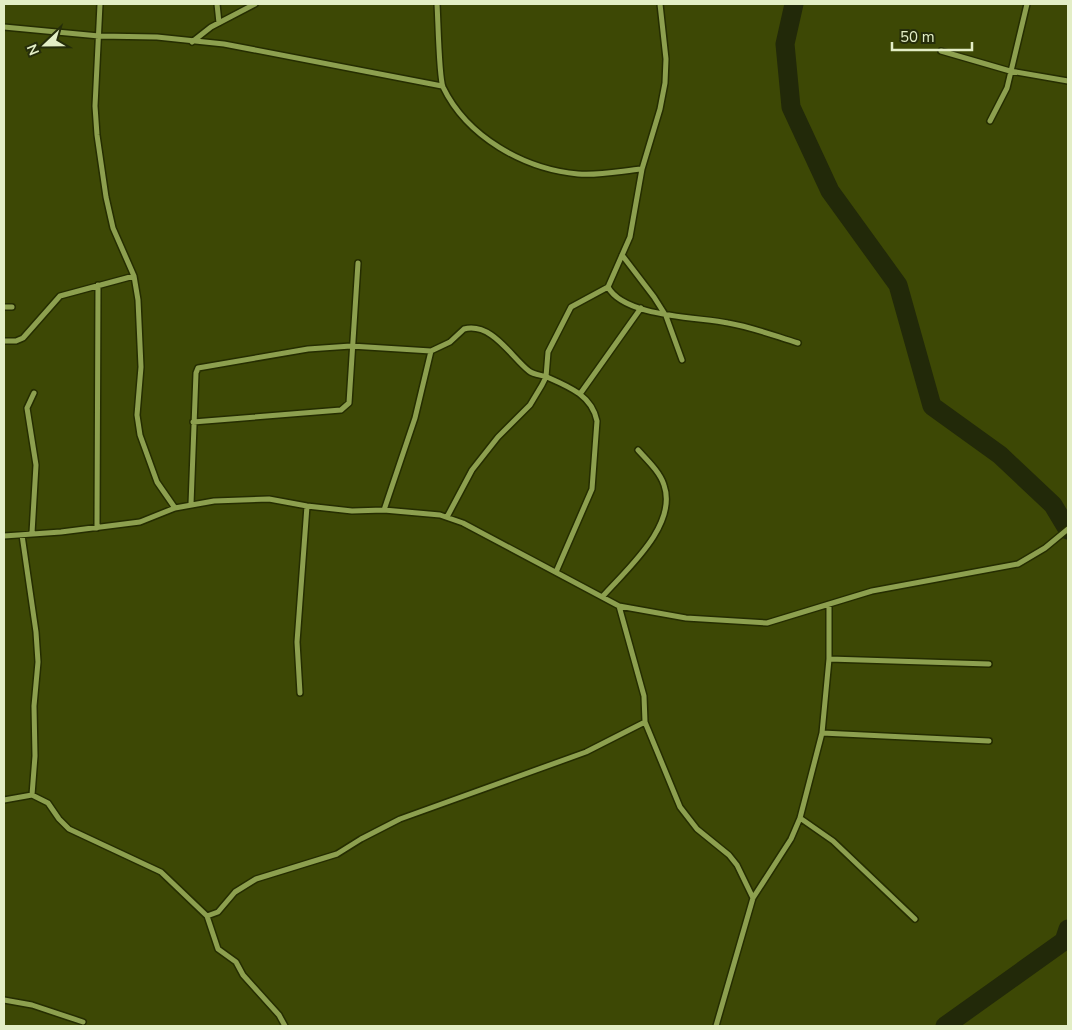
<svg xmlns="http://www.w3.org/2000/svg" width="1072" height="1030" font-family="'Nunito Sans',sans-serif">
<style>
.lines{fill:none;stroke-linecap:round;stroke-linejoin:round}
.river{stroke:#222909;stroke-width:19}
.street-casing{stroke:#252d01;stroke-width:8}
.street{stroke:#8da04f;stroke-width:5}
</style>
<rect width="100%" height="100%" fill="#3d4805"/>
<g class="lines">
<path class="river" d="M 794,4 L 785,44 L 791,107 L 830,191 L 898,285 L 932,406 L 1000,455 L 1053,505 L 1068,530
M 945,1026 L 1064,941 L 1068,929"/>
<g class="street-casing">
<path id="street" d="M 100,4 L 95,106 L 97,135 L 106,197 L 113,228 L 134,276 L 138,300 L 141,367 L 137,415 L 140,435 L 157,482 L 175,508
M 217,4 L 219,23
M 437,4 C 438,19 439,77 443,87 C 467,137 524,169 578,174 C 598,176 621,171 642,169
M 4,27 L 99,36 L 157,37 L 224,44 L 442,86
M 192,42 L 211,27 L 255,4
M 941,51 L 1010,71 L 1068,81
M 990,121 L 1007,88 L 1027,4
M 622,255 L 654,297 L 666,316 L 682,360
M 608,287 C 624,317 698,317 728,323 C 752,327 775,336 798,343
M 4,307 L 12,307
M 4,341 L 16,341 L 23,338 L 60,296 L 134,276
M 580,394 L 641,308
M 193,422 L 341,410 L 349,403 L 358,263
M 191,504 L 196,373 L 198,368 L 308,349 L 351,346 L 431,351 L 450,342 L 464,329 C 492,322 511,357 529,371 C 534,375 542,375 547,377 C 570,387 592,396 597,421 L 592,489 L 556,572
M 384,510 L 415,418 L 431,351
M 447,517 L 472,470 L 498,437 L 530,405 L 542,385 L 546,377 L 548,352 L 571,307 L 608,287 L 630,237 L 642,169 L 660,109 L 665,83 L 666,59 L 660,4
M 97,528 L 98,285
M 32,533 L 36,465 L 27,408 L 34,393
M 22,535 L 36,632 L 38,662 L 34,706 L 35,756 L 32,795 L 48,803 L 59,819 L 69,829 L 161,872 L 207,916 L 218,912 L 235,892 L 256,879 L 337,854 L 361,839 L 400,819 L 586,752 L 645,722
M 4,536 L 61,532 L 140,522 L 175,508 L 214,501 L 269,499 L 307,506 L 352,511 L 384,510 L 440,515 L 463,523 L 619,606 L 686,618 L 767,623 L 872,591 L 1018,564 L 1045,548 L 1068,529
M 603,596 C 627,569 678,525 664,485 C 660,472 647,460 638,450
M 619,606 L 644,696 L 645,722 L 680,807 L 697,829 L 729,855 L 737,865 L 753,898
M 829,659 L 989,664
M 300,693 L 297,642 L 307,506
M 822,733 L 989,741
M 4,800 L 32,795
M 800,818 L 833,841 L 915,919
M 207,916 L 218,949 L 236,962 L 243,975 L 279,1015 L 285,1026
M 4,1000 L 32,1005 L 83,1022
M 716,1026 L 753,898 L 791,839 L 800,818 L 822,733 L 829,659 L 829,604"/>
</g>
<use href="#street" class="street"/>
</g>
<rect width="1072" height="1030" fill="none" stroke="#e3eec6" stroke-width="10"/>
<g transform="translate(45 45) rotate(248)" stroke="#252d0a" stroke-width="4" paint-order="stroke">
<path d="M0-4L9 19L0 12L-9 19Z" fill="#e3eec6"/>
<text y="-8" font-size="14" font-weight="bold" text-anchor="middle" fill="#e3eec6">N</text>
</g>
<path d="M892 42v8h80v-8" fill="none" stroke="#e3eec6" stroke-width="2.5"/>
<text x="900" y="42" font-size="15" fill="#e3eec6" stroke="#252d0a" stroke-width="4" paint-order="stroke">50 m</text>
</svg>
